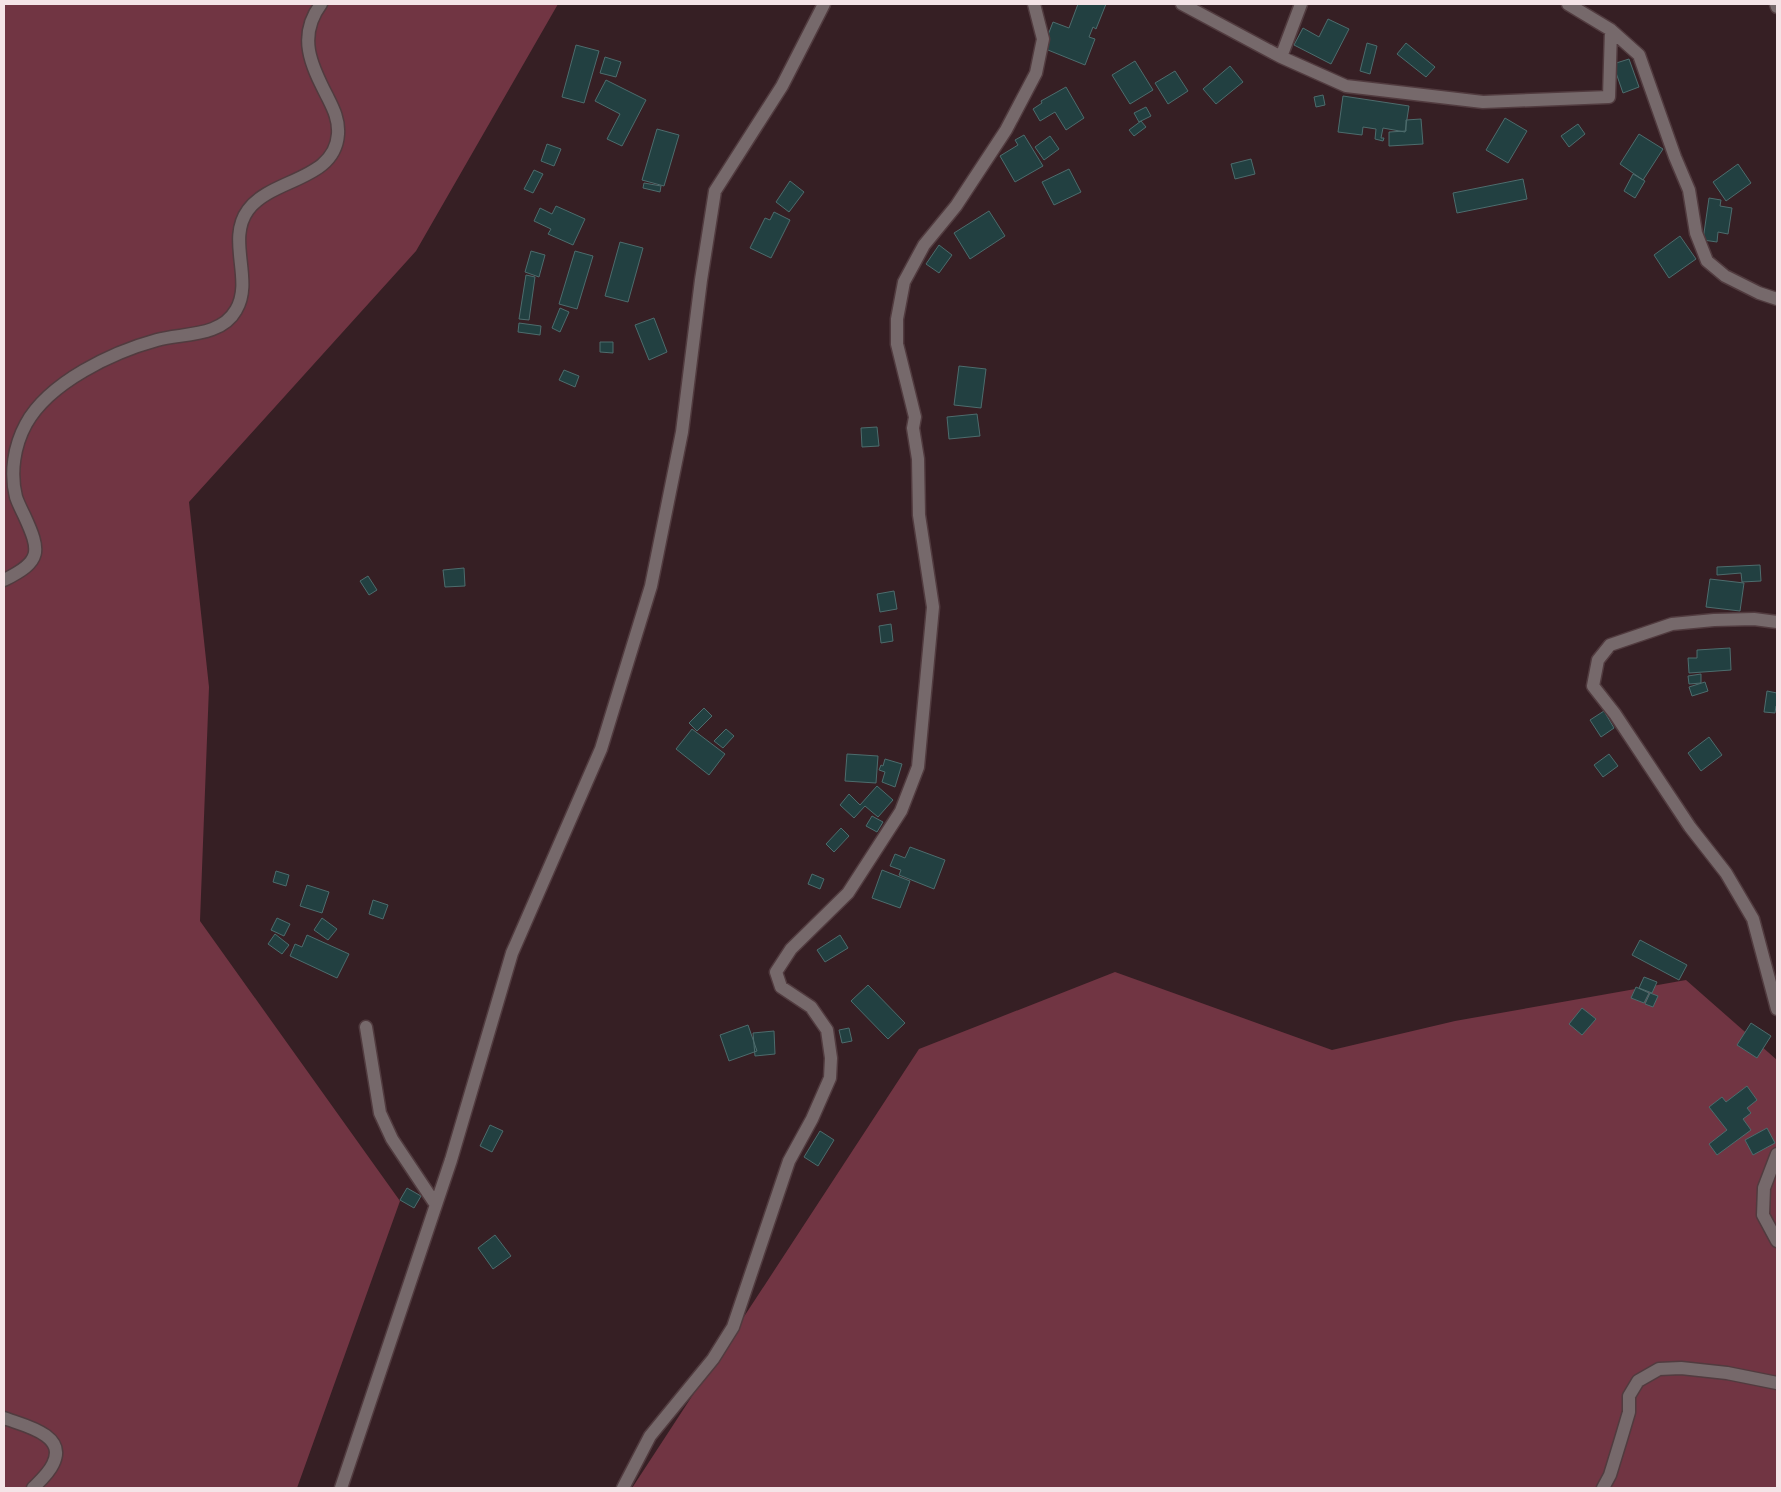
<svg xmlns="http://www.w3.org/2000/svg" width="1781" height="1492" font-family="Inter,sans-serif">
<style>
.green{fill:#713543}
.building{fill:#224041;stroke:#4d6c6d}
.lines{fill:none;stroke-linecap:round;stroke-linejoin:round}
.minor-casing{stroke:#513b3f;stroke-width:15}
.minor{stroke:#76696b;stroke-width:12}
</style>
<rect width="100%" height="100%" fill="#361f24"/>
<path class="green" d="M 4,4 L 558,4 L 416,251 L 189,502 L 209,687 L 200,921 L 400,1201 L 297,1488 L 4,1488 Z
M 1115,972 L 1332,1050 L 1455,1021 L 1686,980 L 1777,1060 L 1777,1488 L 632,1488 L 919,1049 Z"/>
<path class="building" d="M 1078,4 L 1106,4 L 1096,29 L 1093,27 L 1089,37 L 1095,39 L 1085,65 L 1043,48 L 1053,22 L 1069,28 Z
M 1328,19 L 1349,29 L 1331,64 L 1294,45 L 1303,28 L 1319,37 Z
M 1367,43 L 1377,46 L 1370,74 L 1360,71 Z
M 1406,43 L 1435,67 L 1426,77 L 1397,54 Z
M 576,45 L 599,51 L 584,103 L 562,97 Z
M 605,57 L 621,62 L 616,77 L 600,73 Z
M 1629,59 L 1639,87 L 1623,93 L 1613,64 Z
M 1135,61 L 1153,90 L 1130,104 L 1112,75 Z
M 1230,66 L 1243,82 L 1216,104 L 1203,89 Z
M 1175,71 L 1188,91 L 1168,104 L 1155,83 Z
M 606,80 L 646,100 L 622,146 L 607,139 L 620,114 L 595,101 Z
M 1066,87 L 1084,118 L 1066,130 L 1055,112 L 1040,121 L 1033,109 L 1042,103 L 1041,101 Z
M 1323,95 L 1325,105 L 1316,107 L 1314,97 Z
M 1343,96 L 1409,106 L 1405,132 L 1383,128 L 1381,138 L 1384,138 L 1383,141 L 1375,139 L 1376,129 L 1363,127 L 1362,135 L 1338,132 Z
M 1146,107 L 1151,116 L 1139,122 L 1134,113 Z
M 1505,118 L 1527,131 L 1508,163 L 1486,150 Z
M 1421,119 L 1423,144 L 1389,146 L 1389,132 L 1406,131 L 1406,120 Z
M 1141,121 L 1146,127 L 1134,136 L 1129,130 Z
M 1578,124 L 1585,134 L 1569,147 L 1561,136 Z
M 657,129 L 679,135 L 664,186 L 642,180 Z
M 1639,134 L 1663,149 L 1643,180 L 1620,164 Z
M 1024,135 L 1043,166 L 1015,182 L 1000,156 L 1018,145 L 1015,140 Z
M 1050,136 L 1059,149 L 1044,160 L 1035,147 Z
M 547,144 L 561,149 L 554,166 L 541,161 Z
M 1251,159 L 1255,174 L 1235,179 L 1231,164 Z
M 1738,164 L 1751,183 L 1726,201 L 1713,182 Z
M 1069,169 L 1081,192 L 1054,205 L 1042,182 Z
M 534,170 L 543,174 L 533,193 L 524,189 Z
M 1633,174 L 1645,181 L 1635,198 L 1624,191 Z
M 1523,179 L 1527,199 L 1457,213 L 1453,193 Z
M 790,181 L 804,192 L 789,212 L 776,202 Z
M 644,183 L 661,186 L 660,192 L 643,188 Z
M 1709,198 L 1721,200 L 1720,206 L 1732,208 L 1728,234 L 1718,232 L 1717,242 L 1703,240 Z
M 556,206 L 585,219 L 573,245 L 548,234 L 551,229 L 534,221 L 540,208 L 552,214 Z
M 989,211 L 1005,236 L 970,259 L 954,233 Z
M 774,212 L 790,220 L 771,258 L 750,248 L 765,218 L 770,220 Z
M 1680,236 L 1696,259 L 1669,278 L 1654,255 Z
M 620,242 L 643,248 L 628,302 L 605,296 Z
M 939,245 L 952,255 L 939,273 L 926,264 Z
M 531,251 L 545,255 L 539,277 L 525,272 Z
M 575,251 L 593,256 L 577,309 L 559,304 Z
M 526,275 L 535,277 L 529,320 L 519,319 Z
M 560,308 L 569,312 L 560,332 L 552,328 Z
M 654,318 L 667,352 L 649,360 L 635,325 Z
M 519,323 L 541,326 L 540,335 L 518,332 Z
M 600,342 L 613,342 L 613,353 L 600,352 Z
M 959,366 L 986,369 L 981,408 L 954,405 Z
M 564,370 L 579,376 L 575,387 L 559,380 Z
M 977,414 L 980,436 L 949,439 L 947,417 Z
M 877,427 L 879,446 L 862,447 L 861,428 Z
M 1760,565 L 1761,581 L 1742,582 L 1741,573 L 1717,575 L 1717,567 Z
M 464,568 L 465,586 L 445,587 L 443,570 Z
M 368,576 L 377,590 L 369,595 L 360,581 Z
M 1710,579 L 1744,583 L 1740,611 L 1706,607 Z
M 894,591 L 897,609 L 880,612 L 877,594 Z
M 891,624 L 893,641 L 881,643 L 879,626 Z
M 1730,648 L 1731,670 L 1689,673 L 1688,658 L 1697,658 L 1697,650 Z
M 1701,674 L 1701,683 L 1689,684 L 1688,676 Z
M 1705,682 L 1708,691 L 1692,696 L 1689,687 Z
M 1767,691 L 1777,693 L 1777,707 L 1776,706 L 1775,713 L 1764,712 Z
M 704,708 L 712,716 L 697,731 L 689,723 Z
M 1604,711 L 1614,728 L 1601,737 L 1590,720 Z
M 692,729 L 725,754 L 709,775 L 676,749 Z
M 726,729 L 734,736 L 723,748 L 714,741 Z
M 1709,737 L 1722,755 L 1701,771 L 1688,753 Z
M 847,754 L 878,756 L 876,783 L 845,781 Z
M 1609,754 L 1618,766 L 1603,777 L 1594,765 Z
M 885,759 L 902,764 L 895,787 L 882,782 L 885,772 L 879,770 L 881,765 L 883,766 Z
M 877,786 L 893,800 L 878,817 L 865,806 L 854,818 L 840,805 L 849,794 L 860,805 Z
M 872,816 L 883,822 L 877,832 L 866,826 Z
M 841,828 L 849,836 L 834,852 L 826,844 Z
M 910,847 L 945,860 L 934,889 L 899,875 L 901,870 L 890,866 L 895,854 L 905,858 Z
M 882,870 L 910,881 L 900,908 L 872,898 Z
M 276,871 L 289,875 L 286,886 L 273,882 Z
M 812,874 L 824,879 L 820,889 L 808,884 Z
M 307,885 L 329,892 L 322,913 L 300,906 Z
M 373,900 L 388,905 L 383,919 L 369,914 Z
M 277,918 L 290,924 L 284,936 L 271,930 Z
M 322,918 L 337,929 L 328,940 L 314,930 Z
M 275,934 L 289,945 L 282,954 L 268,944 Z
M 307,935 L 349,954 L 337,978 L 290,956 L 295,944 L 302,947 Z
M 840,935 L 848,948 L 825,962 L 817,950 Z
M 1640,940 L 1687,965 L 1679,980 L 1632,955 Z
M 1644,977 L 1657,982 L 1652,993 L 1639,988 Z
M 868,985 L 905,1023 L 888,1039 L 851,1001 Z
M 1636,987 L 1649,993 L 1644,1003 L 1631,998 Z
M 1650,993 L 1658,996 L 1653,1007 L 1645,1004 Z
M 1582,1008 L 1596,1019 L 1582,1035 L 1569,1024 Z
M 1751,1023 L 1771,1036 L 1757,1058 L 1737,1045 Z
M 748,1025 L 757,1051 L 729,1061 L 720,1035 Z
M 849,1028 L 852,1041 L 842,1043 L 839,1030 Z
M 774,1031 L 775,1054 L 755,1056 L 753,1033 Z
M 1747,1086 L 1757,1100 L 1747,1108 L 1751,1113 L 1743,1119 L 1751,1130 L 1717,1155 L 1709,1144 L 1727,1130 L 1709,1107 L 1722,1097 L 1726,1102 Z
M 490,1125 L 503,1131 L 492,1152 L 480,1146 Z
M 1767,1128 L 1775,1143 L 1753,1155 L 1745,1140 Z
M 820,1131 L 834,1140 L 818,1166 L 804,1157 Z
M 407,1188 L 421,1196 L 414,1208 L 400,1200 Z
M 495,1235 L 511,1256 L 493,1269 L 478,1248 Z"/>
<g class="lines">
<g class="minor-casing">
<path id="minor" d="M 1182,4 L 1281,57 L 1346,86 L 1483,102 L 1609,97 L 1611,30
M 1568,4 L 1611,30 L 1639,55 L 1675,157 L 1689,190 L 1696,233 L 1707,261 L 1725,276 L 1759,293 L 1777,299
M 1776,4 L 1777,7
M 1281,57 L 1301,4
M 4,580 C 42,561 41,552 24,515 C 21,509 18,503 16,497 C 10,473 14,446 26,424 C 49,382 113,352 157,340 C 183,333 221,337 236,310 C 254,280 226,240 248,210 C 271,178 335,181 338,134 C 339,119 333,108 327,96 C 311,65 297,36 321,4
M 1777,622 L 1754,619 L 1714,620 L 1672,624 L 1610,645 L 1598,660 L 1593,686 L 1615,714 L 1690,827 L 1726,873 L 1753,919 L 1777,1009
M 366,1027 L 380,1113 L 392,1139 L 436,1205
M 1777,1154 L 1764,1188 L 1763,1215 L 1777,1241
M 4,1418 C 22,1425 68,1434 53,1464 C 49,1473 40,1481 33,1488
M 341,1488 L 451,1160 L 512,953 L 601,749 L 651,586 L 682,432 L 701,280 L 715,191 L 782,86 L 824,4
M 623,1488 L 650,1436 L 713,1359 L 733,1327 L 789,1161 L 812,1119 L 830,1078 L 831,1058 L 827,1030 L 811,1007 L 781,987 L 776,972 L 791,949 L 848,893 L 901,811 L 918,767 L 933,607 L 919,515 L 918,459 L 913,428 L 915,417 L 897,344 L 897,319 L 904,282 L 924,245 L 956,206 L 1006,130 L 1036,73 L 1043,39 L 1034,4
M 1603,1488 L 1610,1475 L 1621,1439 L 1629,1412 L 1629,1396 L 1638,1381 L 1659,1369 L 1681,1368 L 1727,1373 L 1777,1383"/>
</g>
<use href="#minor" class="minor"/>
</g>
<rect width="1781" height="1492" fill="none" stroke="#f4e4e7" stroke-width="10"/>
</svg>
